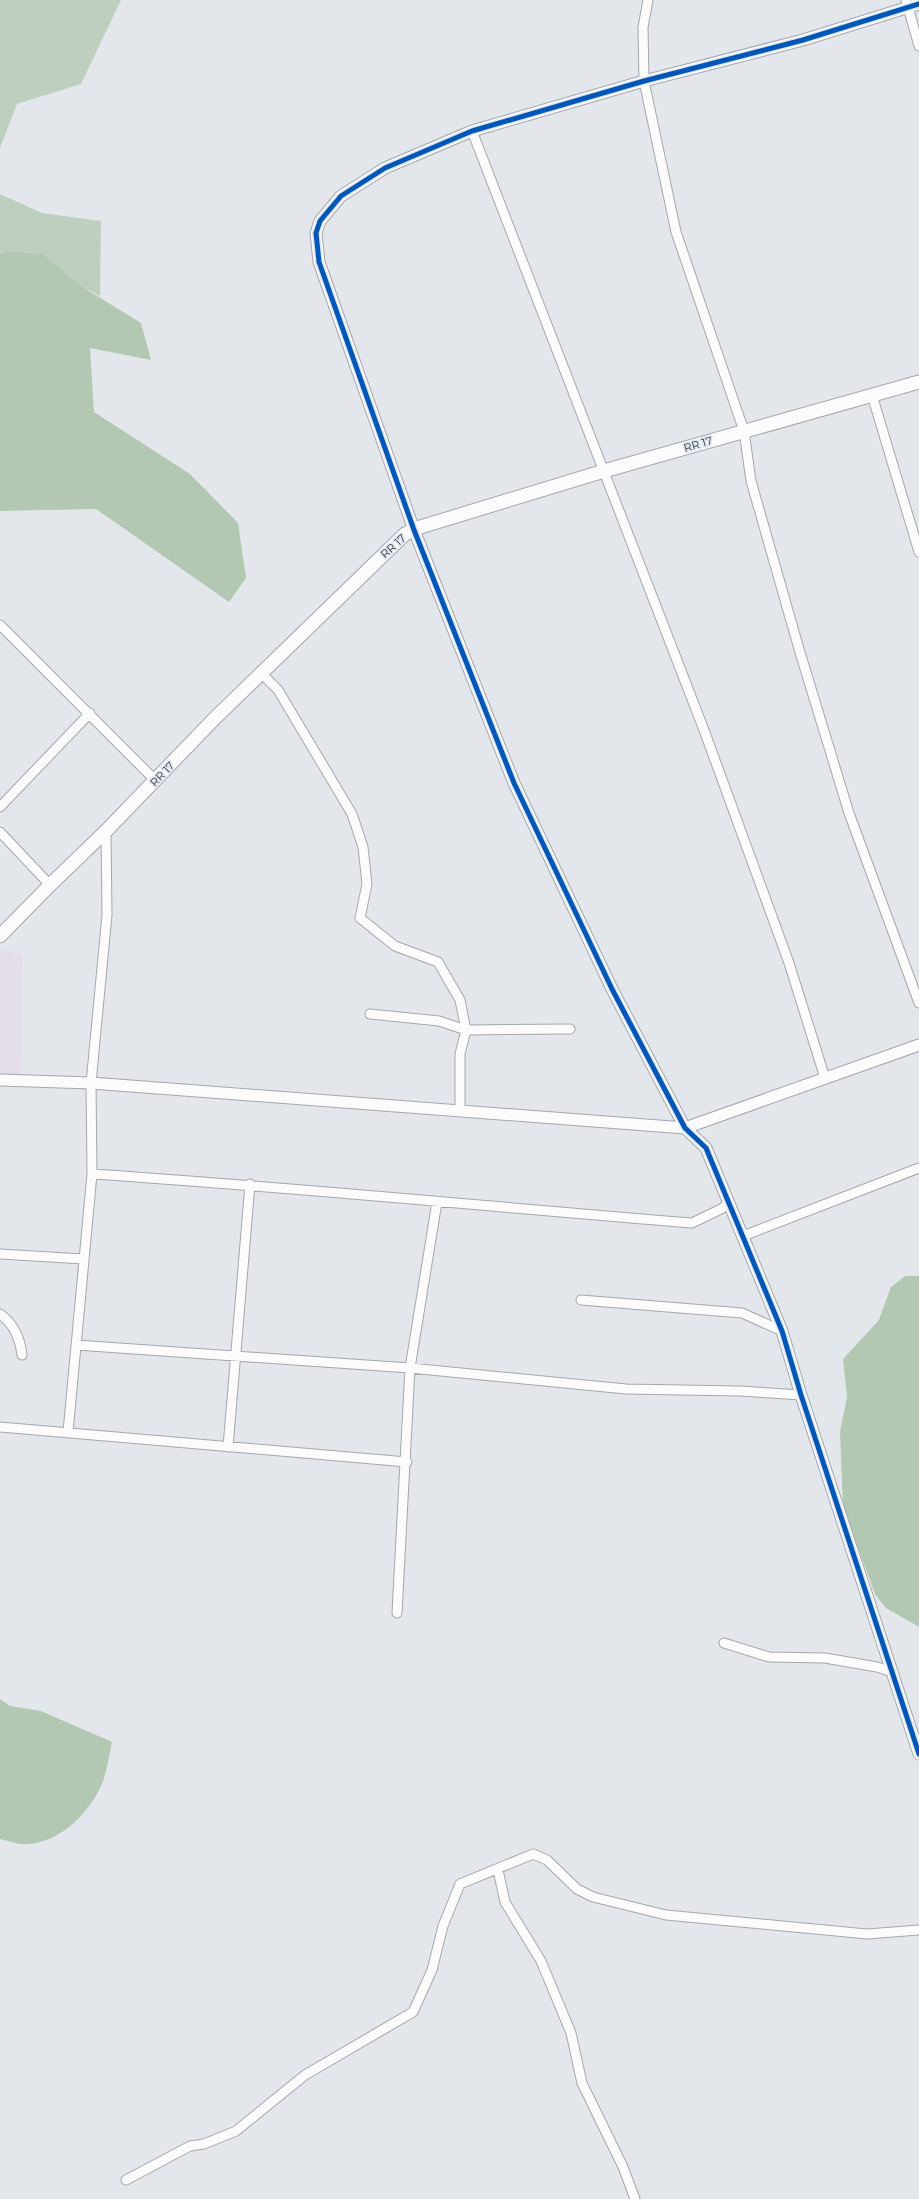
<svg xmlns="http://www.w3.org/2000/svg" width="919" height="2199" font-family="Montserrat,sans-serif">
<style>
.commercial{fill:#e4deea}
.green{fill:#becfbf}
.forest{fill:#b2c8b2}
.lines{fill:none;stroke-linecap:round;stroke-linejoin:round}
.minor-casing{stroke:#a4a7ab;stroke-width:11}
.tertiary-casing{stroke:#a4a7ab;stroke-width:13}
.secondary-casing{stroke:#a4a7ab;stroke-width:15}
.minor{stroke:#fbfbfc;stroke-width:9}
.tertiary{stroke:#fbfbfc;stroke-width:11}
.secondary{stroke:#fbfbfc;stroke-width:13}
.cycleway-casing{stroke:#dfe6f0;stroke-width:8}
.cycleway{stroke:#0057b8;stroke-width:5}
.labels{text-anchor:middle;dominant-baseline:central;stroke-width:3.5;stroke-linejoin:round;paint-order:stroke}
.street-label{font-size:11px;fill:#373a3e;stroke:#dfe6f0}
</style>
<rect width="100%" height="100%" fill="#e3e7ec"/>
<path class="commercial" d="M 0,950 L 22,954 L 21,1077 L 0,1077 Z"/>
<path class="green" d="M 0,0 L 121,0 L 81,84 L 17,104 L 0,148 Z
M 0,194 L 42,213 L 101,221 L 100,296 L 84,288 L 43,254 L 8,251 L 0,254 Z"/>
<path class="forest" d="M 8,251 L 43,254 L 84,288 L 141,323 L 151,360 L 90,348 L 94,412 L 190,474 L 238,523 L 246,578 L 229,602 L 96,509 L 0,511 L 0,254 Z
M 905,1276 L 919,1276 L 919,1627 L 886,1608 L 875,1594 L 843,1506 L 840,1432 L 847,1397 L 843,1359 L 879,1320 L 891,1287 Z
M 0,1699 L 10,1706 L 41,1711 L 112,1742 C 109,1755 107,1771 102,1784 C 90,1812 60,1843 27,1844 C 19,1845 8,1841 0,1839 Z"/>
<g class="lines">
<g class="minor-casing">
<path id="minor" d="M 648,0 L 643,27 L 644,81 L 676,232 L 744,431 L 751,481 L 799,649 L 849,813 L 919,1003
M 906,0 L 919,46
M 472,131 L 704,730 L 789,963 L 825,1078
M 872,395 L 919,552
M 0,625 L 156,781
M 261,673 L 278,690 L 352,814 L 363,847 L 367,884 L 360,918 L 395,946 L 438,962 L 460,1000 L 466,1030 L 460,1054 L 460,1111
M 0,807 L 90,713
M 0,832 L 50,885
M 370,1014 L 439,1021 L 466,1030 L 570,1029
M 92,1174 C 292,1187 492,1207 692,1223 L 721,1209 L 729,1203
M 743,1236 L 919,1168
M 0,1254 L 83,1259
M 581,1300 L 742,1313 L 782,1331
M 0,1314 C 14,1324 20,1338 22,1355
M 76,1345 L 410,1368 L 626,1389 L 740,1391 L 801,1395
M 0,1427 L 407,1462
M 68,1432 L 92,1174 L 91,1083 L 107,915 L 106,831
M 228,1447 L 250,1184
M 397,1613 L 410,1368 L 437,1202
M 724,1643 L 769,1657 L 825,1658 L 877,1667 L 892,1672
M 498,1870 L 505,1902 L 541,1961 L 571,2033 L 582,2083 L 623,2167 L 635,2199
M 126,2180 L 190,2146 L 204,2144 L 236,2131 L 305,2075 L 413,2012 L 432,1970 L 443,1926 L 460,1884 L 533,1854 L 547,1860 L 577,1889 L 593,1897 L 666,1915 L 867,1934 L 919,1930"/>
</g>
<g class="tertiary-casing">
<path id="tertiary" d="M 919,4 L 803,40 L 644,81 L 472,131 L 385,168 L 341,196 L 320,221 L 316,233 L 319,262 L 414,530 L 514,783 L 612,989 L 685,1128 L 706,1148 L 782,1331 L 801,1395 L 919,1754
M 0,1080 L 91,1083 L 685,1128 L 919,1045"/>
</g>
<g class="secondary-casing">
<path id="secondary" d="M 0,936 L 50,885 L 106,831 L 214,719 L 405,534 L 417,528 L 604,471 L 919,382"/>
</g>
<use href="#minor" class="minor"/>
<use href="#tertiary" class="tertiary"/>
<use href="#secondary" class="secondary"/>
<g class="cycleway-casing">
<path id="cycleway" d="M 919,4 L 803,40 L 644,81 L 472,131 L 385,168 L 341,196 L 320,221 L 316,233 L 319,262 L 414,530 L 514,783 L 612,989 L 685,1128 L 706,1148 L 782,1331 L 801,1395 L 919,1754"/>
</g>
<use href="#cycleway" class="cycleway"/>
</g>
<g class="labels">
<g class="street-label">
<text transform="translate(698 444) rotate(-16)">RR 17</text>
<text transform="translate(393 546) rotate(-42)">RR 17</text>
<text transform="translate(162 774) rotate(-46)">RR 17</text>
</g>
</g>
</svg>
